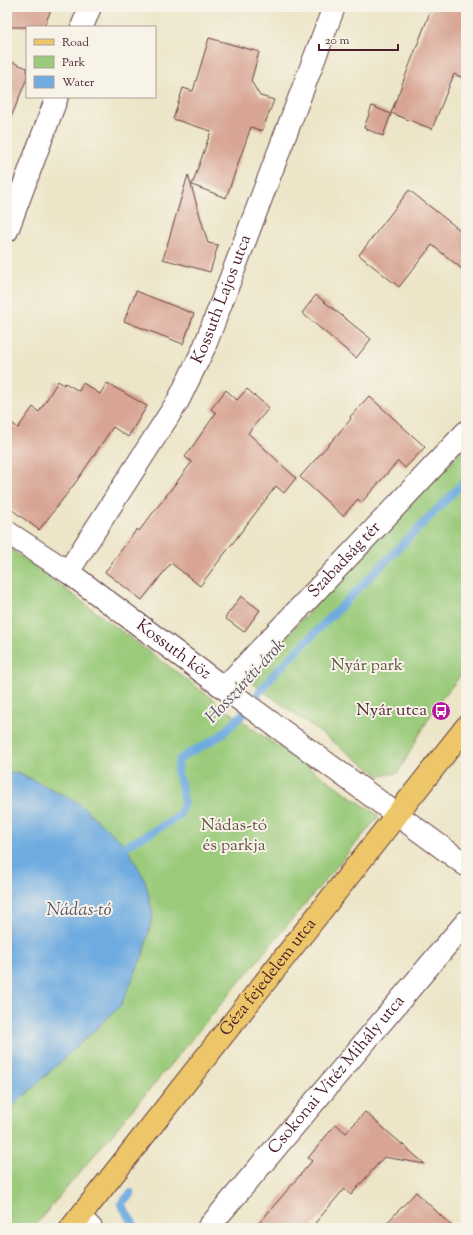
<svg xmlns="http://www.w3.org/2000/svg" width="473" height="1235" font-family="'Sorts Mill Goudy',serif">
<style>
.green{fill:#9aca7a;stroke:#727452}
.water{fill:#6eabe0;stroke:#5c6586}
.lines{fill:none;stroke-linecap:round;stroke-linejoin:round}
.stream{stroke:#6eabe0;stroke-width:8}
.building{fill:#d8a594}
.minor-casing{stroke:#623d42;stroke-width:24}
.major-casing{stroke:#623d42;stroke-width:24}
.minor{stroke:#fff;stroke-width:22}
.major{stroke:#ecc669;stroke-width:22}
.labels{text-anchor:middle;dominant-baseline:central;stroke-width:4;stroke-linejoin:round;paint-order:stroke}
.street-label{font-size:17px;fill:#4a1f2b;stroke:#f7f3e8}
.park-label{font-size:17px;fill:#625243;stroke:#f7f3e8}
.poi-label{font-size:17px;fill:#4a1f2b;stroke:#f7f3e8;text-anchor:end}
.water-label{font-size:18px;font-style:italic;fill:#57506a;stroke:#f7f3e8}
</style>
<rect width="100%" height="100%" fill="#f7f3e8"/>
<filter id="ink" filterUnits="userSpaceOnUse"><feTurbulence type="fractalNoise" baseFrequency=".025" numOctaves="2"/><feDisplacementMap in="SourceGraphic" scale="8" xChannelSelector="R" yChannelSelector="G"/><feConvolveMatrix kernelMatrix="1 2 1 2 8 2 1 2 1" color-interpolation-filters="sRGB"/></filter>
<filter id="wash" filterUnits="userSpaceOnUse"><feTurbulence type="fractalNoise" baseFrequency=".012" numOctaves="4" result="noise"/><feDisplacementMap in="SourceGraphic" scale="16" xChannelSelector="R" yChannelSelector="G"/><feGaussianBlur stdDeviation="0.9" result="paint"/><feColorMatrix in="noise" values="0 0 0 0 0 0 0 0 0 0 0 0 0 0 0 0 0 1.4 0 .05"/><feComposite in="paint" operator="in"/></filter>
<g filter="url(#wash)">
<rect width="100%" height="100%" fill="#ece5c7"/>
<path class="green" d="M 466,446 L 466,669 L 435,707 L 398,773 L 380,776 L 251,682 L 250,674 Z
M 7,546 L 249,726 L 379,816 L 33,1228 L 7,1228 L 7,1112 L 121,1005 L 17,772 L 7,775 Z"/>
<path class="water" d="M 17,772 L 77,802 L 126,846 L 145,880 L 153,914 L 143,955 L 121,1005 L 7,1112 L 7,775 Z"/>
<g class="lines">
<path class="stream" d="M 118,854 L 126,846 L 159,828 L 179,816 L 184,804 L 181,784 L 177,773 L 179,760 L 189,753 L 207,744 L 221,735 L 240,717 L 273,675 L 466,480
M 131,1193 L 121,1204 L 136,1228"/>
</g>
<g id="blocks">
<path class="building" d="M 7,7 L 52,7 L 44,27 L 7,27 Z
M 432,7 L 466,7 L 466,79 L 454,74 L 432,129 L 391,113 Z
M 209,38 L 259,52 L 251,81 L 260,96 L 274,100 L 262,131 L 251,127 L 226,198 L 192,185 L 211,131 L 173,119 L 183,88 L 193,91 Z
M 7,60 L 27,68 L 27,78 L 8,125 L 7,125 Z
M 372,106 L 391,114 L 383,136 L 364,128 Z
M 188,175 L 208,243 L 218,245 L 210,272 L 163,259 Z
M 409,190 L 466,235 L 466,272 L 432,245 L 399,287 L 359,255 Z
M 136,291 L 194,314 L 183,344 L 124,321 Z
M 316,295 L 371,339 L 356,358 L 302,313 Z
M 58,381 L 64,385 L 65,383 L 79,391 L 83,383 L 100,394 L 107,383 L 147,406 L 128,437 L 113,427 L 76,482 L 39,530 L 7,506 L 7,419 L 18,428 L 33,407 L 39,412 Z
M 247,389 L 269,408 L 248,433 L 296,478 L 284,493 L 276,486 L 200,586 L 171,563 L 142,600 L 105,572 L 137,529 L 139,531 L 192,462 L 185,457 L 216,413 L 211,409 L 226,390 L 237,400 Z
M 369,396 L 425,447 L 405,468 L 398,461 L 361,503 L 358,499 L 343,516 L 300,477 L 351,419 L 350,417 Z
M 241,596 L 260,610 L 244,632 L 225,618 Z
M 365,1112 L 425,1164 L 384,1157 L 351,1195 L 344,1189 L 311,1228 L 255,1228 L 312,1161 L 308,1158 L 336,1124 L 346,1133 Z
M 416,1192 L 454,1228 L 382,1228 Z"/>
</g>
</g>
<g filter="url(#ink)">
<use href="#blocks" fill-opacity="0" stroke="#623d42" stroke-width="1"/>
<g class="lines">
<g class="minor-casing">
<g id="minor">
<path d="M 82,27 L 90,7"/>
<path d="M 7,231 L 57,97"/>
<path id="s1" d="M 7,532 L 68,572 L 224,688 L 466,865"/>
<path id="s2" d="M 68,572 L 178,401 L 204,348 L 334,7"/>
<path id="s3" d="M 224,688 L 466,432"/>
<path d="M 80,1217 L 91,1228"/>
<path id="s4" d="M 208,1228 L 466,922"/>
</g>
</g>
<g class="major-casing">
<g id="major">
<path id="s5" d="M 71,1228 L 466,727"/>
</g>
</g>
<use href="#minor" class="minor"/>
<use href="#major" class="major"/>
</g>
</g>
<defs>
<g id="bus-disc" transform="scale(1)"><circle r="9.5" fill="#b5179e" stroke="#f7f3e8"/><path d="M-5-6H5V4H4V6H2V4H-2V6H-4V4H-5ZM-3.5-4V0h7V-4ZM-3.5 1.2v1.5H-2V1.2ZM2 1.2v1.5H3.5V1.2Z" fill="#fff"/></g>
</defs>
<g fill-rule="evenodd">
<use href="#bus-disc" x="441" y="711"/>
</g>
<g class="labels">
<g class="street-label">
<text stroke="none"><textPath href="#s2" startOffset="314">Kossuth Lajos utca</textPath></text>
<text stroke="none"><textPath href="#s3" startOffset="176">Szabadság tér</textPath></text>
<text stroke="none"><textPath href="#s1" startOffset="204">Kossuth köz</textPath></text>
<text stroke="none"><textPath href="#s5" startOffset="319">Géza fejedelem utca</textPath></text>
<text stroke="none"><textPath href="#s4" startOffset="200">Csokonai Vitéz Mihály utca</textPath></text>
</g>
<g class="park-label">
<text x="367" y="666">Nyár park</text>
<text x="234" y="826">Nádas-tó<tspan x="234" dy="20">és parkja</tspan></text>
</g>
<g class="poi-label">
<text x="427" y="711">Nyár utca</text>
</g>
<g class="water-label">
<text transform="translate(246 682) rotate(-47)">Hosszúréti-árok</text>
<text x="79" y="911">Nádas-tó</text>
</g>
</g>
<rect width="473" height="1235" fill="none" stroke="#f7f3e8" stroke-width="24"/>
<rect x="26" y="26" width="130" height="72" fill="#f7f3e8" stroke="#b29e9c"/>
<rect x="34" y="39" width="20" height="6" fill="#ecc669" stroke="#b29e9c"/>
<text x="62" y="46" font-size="12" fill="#4a1f2b">Road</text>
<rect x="34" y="56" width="20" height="12" fill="#9aca7a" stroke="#b29e9c"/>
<text x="62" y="66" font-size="12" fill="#4a1f2b">Park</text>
<rect x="34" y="76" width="20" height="12" fill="#6eabe0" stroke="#b29e9c"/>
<text x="62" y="86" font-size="12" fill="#4a1f2b">Water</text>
<path d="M319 44v6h79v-6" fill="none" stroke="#4a1f2b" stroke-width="2"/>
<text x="325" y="44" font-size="12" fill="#4a1f2b" stroke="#f7f3e8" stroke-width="3" paint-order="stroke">20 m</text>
</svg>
